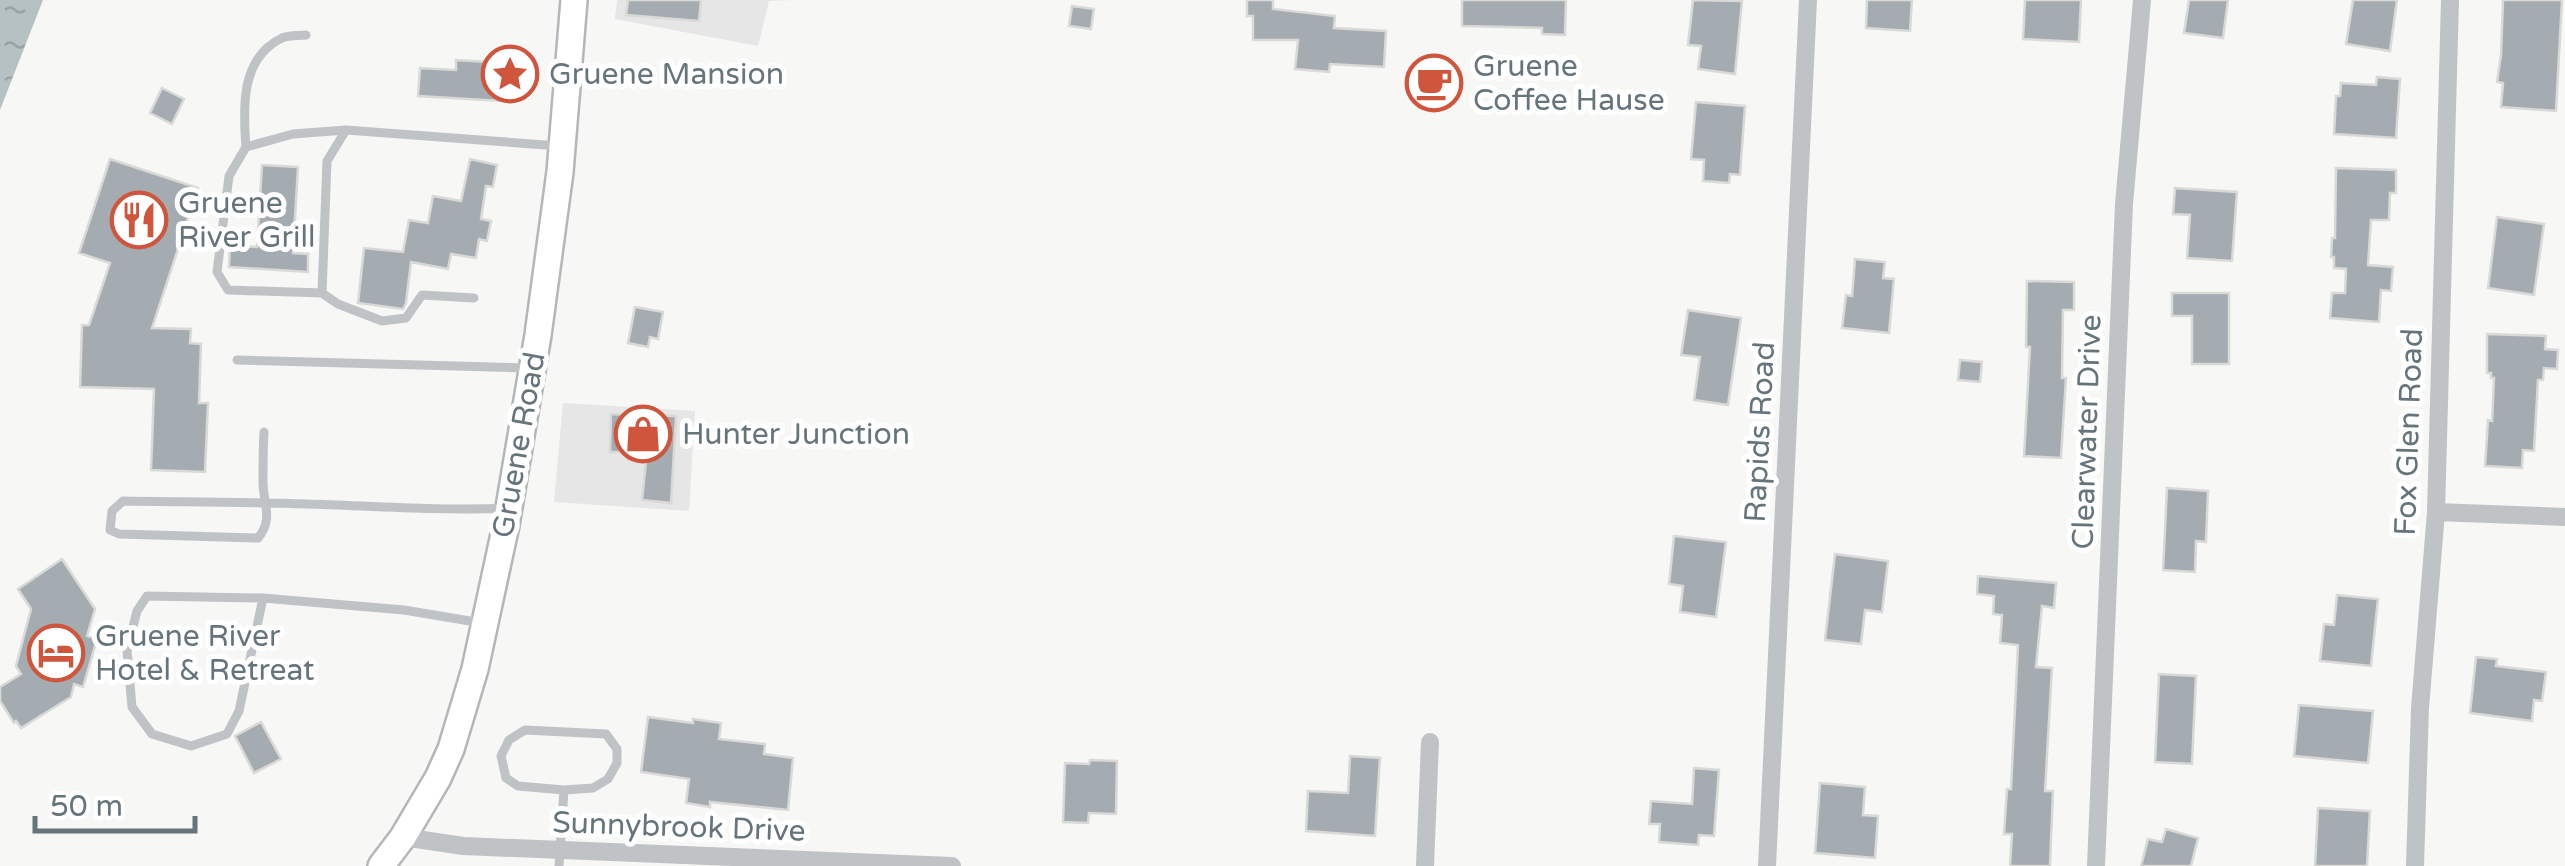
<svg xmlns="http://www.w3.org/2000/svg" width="2565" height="866" font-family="'Varela Round',sans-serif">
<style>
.built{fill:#e5e6e5}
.water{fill:url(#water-ripples)}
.building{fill:#a5acb1;stroke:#d9d9d7;stroke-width:2.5}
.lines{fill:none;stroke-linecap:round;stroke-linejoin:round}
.secondary-casing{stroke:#b2b7ba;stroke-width:30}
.lane{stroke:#bfc3c6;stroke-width:9}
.street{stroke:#bfc3c6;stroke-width:18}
.secondary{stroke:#fff;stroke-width:25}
.labels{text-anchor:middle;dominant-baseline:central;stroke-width:10;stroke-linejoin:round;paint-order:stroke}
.poi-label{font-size:30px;fill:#66747c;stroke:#fff;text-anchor:start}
.street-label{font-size:30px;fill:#66747c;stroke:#fff}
</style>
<defs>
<pattern id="water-ripples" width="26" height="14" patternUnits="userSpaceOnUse" patternTransform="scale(2.5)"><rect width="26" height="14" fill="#b6c1c4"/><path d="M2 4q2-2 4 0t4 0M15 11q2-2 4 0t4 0" fill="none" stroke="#98a1a4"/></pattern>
</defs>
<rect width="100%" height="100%" fill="#f7f7f5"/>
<path class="built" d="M 617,0 L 793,0 L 769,1 L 758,46 L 615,19 Z
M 563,403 L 695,411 L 689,511 L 554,502 Z"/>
<path class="water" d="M 0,0 L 43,0 L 0,110 Z"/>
<path class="building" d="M 628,0 L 701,0 L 699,21 L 626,15 Z
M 1247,0 L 1273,0 L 1273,9 L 1335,16 L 1334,28 L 1386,31 L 1384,67 L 1330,64 L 1329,72 L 1295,69 L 1298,40 L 1253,40 L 1253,16 L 1247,16 Z
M 1462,0 L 1566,0 L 1565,35 L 1542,34 L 1542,28 L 1462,26 Z
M 1693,0 L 1742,1 L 1735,74 L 1698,69 L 1701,46 L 1688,45 Z
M 1867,0 L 1912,0 L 1910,31 L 1866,28 Z
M 2025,0 L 2081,0 L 2079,42 L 2023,39 Z
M 2189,0 L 2228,0 L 2223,38 L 2184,33 Z
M 2353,0 L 2397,0 L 2390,51 L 2346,44 Z
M 2503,0 L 2562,0 L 2556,111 L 2501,107 L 2503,83 L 2497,82 L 2501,55 Z
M 1072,6 L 1094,9 L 1091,29 L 1069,26 Z
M 456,60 L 504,63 L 502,101 L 418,96 L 420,68 L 456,70 Z
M 2377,77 L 2400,79 L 2396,138 L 2334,134 L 2336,96 L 2340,96 L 2341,83 L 2376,85 Z
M 162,88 L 184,99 L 172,124 L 150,113 Z
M 1696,102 L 1745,106 L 1740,175 L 1730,174 L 1729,183 L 1703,181 L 1704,160 L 1691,159 Z
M 110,159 L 198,188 L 152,328 L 191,329 L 190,343 L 201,344 L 199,403 L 208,403 L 205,472 L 151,470 L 154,389 L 80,387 L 82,325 L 89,325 L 110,263 L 79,253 Z
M 470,159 L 497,165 L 493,187 L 486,186 L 481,219 L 491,221 L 487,241 L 479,239 L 476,258 L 451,254 L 448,269 L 411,262 L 406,303 L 403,309 L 358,303 L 364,248 L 403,252 L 409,220 L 428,223 L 433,196 L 461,201 Z
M 262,165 L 298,167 L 293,253 L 308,254 L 308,272 L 229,267 L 230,245 L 257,247 Z
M 2336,168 L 2396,170 L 2396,193 L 2390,193 L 2389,220 L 2371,220 L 2368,265 L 2393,267 L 2391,291 L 2381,290 L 2379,322 L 2330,318 L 2332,293 L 2345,293 L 2346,269 L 2334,268 L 2334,257 L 2331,257 L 2332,238 L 2335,238 Z
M 2175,188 L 2237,192 L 2232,261 L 2187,258 L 2190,215 L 2173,214 Z
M 2497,217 L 2544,224 L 2534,295 L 2488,288 Z
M 1855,259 L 1885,262 L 1883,278 L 1894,279 L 1889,333 L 1842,328 L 1846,295 L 1852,296 Z
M 2027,281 L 2074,282 L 2074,310 L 2063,310 L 2062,378 L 2066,378 L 2061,458 L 2024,456 L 2030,347 L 2026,347 Z
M 2172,293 L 2229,293 L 2229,364 L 2192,364 L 2192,316 L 2172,316 Z
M 635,307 L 663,312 L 658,339 L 650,337 L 648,347 L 628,343 Z
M 1688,310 L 1741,318 L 1728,405 L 1694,400 L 1700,357 L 1681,355 Z
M 2487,334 L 2546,336 L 2545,349 L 2558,350 L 2557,369 L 2544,368 L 2543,380 L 2538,380 L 2534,451 L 2523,450 L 2522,468 L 2485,466 L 2488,420 L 2492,421 L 2494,378 L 2491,378 L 2491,373 L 2487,373 Z
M 1960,360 L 1982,362 L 1980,382 L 1958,380 Z
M 611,414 L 676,416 L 671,503 L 642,500 L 647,452 L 610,452 Z
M 2167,488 L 2208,491 L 2206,542 L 2196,541 L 2195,572 L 2163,570 Z
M 1674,536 L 1726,542 L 1716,617 L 1680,612 L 1683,586 L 1669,584 Z
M 1835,554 L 1888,561 L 1882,612 L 1865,610 L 1861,644 L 1825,640 Z
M 62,559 L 95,609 L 87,636 L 97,639 L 83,687 L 74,684 L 71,697 L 21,728 L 16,721 L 14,723 L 0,701 L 0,687 L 21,674 L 16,666 L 31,609 L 18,589 Z
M 1978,576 L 2056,583 L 2054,608 L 2042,606 L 2036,667 L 2052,668 L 2045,791 L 2053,791 L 2050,866 L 2010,866 L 2012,834 L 2004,834 L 2007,789 L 2011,789 L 2018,645 L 2000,643 L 2002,615 L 1993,614 L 1994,596 L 1977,594 Z
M 2337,595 L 2378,599 L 2371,666 L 2320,661 L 2324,624 L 2334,625 Z
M 2476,657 L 2497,659 L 2496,666 L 2546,672 L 2542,701 L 2534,700 L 2532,721 L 2470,713 Z
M 2159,674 L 2196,676 L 2192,764 L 2155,762 Z
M 2299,705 L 2373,711 L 2368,763 L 2294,756 Z
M 648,717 L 693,723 L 693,719 L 721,723 L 719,739 L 765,744 L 764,754 L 793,758 L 788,810 L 710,802 L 710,807 L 686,803 L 689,779 L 641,772 Z
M 261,722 L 281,759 L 254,773 L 235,736 Z
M 1350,756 L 1380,758 L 1375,836 L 1306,831 L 1308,791 L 1348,793 Z
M 1090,760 L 1117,761 L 1116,814 L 1089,813 L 1088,823 L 1063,822 L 1065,763 L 1089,764 Z
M 1694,768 L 1719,770 L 1714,836 L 1699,835 L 1698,845 L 1659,842 L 1660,824 L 1649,824 L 1651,801 L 1692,804 Z
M 1820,783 L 1865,787 L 1863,815 L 1878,816 L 1875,858 L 1815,853 Z
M 2318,808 L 2370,811 L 2367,866 L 2315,866 Z
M 2166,829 L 2198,838 L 2191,866 L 2141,866 L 2148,839 L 2162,842 Z"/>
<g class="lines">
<g class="secondary-casing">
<path id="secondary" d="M 381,866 L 403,837 L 438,778 L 451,749 L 475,669 L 506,525 L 538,335 L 560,172 L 574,0"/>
</g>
<path class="lane" d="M 346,130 L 293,134 L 246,147 L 229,176 L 217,272 L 228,290 L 322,293 L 327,161 L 346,130 L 559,146
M 246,147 C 243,109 240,58 282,38 C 289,35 299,36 306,35
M 322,293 L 338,304 L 382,321 L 406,318 L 422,295 L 474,298
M 237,360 L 529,368
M 264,432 C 263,449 263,466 263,482 C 263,503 274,519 258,538 L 119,534 L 110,530 L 112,511 L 123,501 C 184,502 245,502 307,504 C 373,506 440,511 506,508
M 263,598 L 239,711 L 227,734 L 191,746 L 152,734 L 132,707 L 127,650 L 137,611 L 147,596 L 263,598 L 404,610 L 482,623
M 559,866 L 564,790 L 518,786 L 506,778 L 501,756 L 509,740 L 525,730 L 606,734 L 617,749 L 617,763 L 608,779 L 593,788 L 564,790"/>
<path class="street" d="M 2436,512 L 2565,517
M 403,837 L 463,846 L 952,866
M 1425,866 L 1430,742
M 1767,866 L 1808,0
M 2096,866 L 2124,204 L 2142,0
M 2415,866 L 2420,708 L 2436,512 L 2450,0"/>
<use href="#secondary" class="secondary"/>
</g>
<defs>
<g id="sight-ring" transform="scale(2.875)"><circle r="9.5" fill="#fff" stroke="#cf563d" stroke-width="1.5"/><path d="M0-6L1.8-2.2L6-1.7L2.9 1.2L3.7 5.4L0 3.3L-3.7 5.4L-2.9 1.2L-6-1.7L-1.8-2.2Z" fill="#cf563d"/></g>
<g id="cafe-ring" transform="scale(2.875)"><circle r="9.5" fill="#fff" stroke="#cf563d" stroke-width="1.5"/><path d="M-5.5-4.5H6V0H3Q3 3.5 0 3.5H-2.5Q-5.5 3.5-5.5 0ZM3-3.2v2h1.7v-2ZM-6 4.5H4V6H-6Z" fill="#cf563d"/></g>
<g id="restaurant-ring" transform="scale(2.875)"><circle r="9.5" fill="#fff" stroke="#cf563d" stroke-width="1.5"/><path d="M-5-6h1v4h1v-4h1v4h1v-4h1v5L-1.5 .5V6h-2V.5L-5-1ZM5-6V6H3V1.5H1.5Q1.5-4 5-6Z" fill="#cf563d"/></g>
<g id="shop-ring" transform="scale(2.875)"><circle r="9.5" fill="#fff" stroke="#cf563d" stroke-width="1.5"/><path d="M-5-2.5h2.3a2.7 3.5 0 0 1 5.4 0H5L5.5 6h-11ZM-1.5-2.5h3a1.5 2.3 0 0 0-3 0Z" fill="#cf563d"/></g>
<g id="hotel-ring" transform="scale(2.875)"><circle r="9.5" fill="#fff" stroke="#cf563d" stroke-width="1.5"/><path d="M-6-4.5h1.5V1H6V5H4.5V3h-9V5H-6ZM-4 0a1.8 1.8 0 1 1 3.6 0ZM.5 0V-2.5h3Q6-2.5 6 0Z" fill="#cf563d"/></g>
</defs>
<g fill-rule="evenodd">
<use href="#sight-ring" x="510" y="74"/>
<use href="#cafe-ring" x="1434" y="83"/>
<use href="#restaurant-ring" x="139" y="220"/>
<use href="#shop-ring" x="643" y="434"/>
<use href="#hotel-ring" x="56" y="653"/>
</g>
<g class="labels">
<g class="poi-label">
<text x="1473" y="66">Gruene<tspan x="1473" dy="34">Coffee Hause</tspan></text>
<text x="549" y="74">Gruene Mansion</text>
<text x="178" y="203">Gruene<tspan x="178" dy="34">River Grill</tspan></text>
<text x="682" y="434">Hunter Junction</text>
<text x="95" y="636">Gruene River<tspan x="95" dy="34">Hotel &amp; Retreat</tspan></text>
</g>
<g class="street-label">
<text transform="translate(1760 432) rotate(-87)">Rapids Road</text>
<text transform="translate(2087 432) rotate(-88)">Clearwater Drive</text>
<text transform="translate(2409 432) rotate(-88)">Fox Glen Road</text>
<text transform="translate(519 445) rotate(-80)">Gruene Road</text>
<text transform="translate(679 827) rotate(2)">Sunnybrook Drive</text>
</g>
</g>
<path d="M35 816v15h160v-15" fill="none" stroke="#66747c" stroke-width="5"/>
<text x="50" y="816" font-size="30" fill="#66747c" stroke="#ffffff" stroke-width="8" paint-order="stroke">50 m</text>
</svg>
